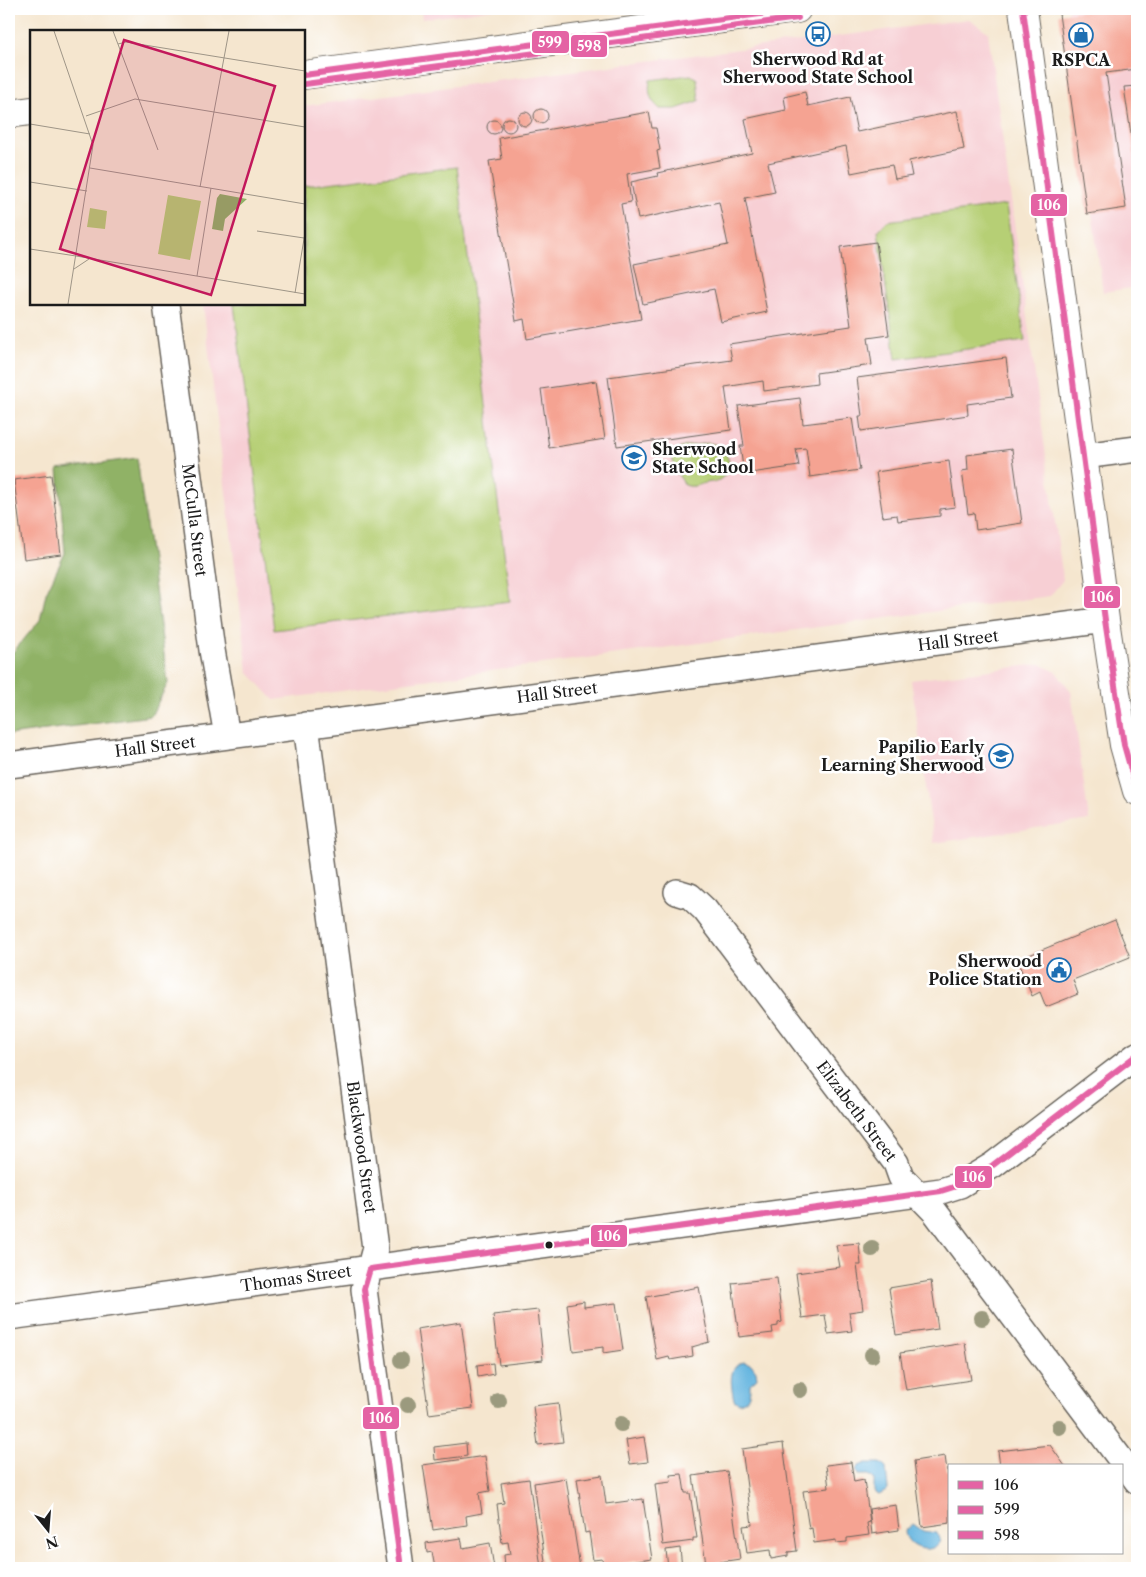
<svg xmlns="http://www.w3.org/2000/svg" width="1146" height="1577" font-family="'Libre Caslon Text',serif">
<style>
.built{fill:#f7cfd4}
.green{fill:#b6cf74;stroke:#697648}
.forest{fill:#90b266;stroke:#566741}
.water{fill:#66b6e0;stroke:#41697e}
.building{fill:#f5a392}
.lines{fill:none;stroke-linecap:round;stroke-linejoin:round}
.street-casing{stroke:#68635b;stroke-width:28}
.primary-casing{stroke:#68635b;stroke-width:30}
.street{stroke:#fff;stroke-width:25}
.primary{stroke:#fff;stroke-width:28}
.bus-1-casing{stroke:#fff;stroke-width:10}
.bus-2-casing{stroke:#fff;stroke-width:10}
.bus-3-casing{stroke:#fff;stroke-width:10}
.bus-1{stroke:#e463a4;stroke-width:6}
.bus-2{stroke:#e463a4;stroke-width:6}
.bus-3{stroke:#e463a4;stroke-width:6}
.tree{fill:#9b9a7e}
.bus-dot{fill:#1c1c1c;stroke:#fff;stroke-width:2}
.labels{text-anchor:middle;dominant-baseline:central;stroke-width:5;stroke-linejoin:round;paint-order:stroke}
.poi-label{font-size:16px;font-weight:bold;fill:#1c1c1c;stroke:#fff}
.street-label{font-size:16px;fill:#1c1c1c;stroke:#fff}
.inset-road{fill:none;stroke:#9e9587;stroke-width:1}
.view{fill:#c2185b;fill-opacity:0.15;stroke:#c2185b;stroke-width:2.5}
.inset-edge{fill:none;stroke:#1c1c1c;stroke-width:2.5}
.line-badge{stroke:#fff;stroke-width:2}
.badge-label{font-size:14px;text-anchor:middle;font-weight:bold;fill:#fff}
</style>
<rect width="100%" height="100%" fill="#fff"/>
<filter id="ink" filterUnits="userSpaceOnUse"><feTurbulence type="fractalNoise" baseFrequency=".02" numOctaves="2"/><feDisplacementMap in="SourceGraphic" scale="10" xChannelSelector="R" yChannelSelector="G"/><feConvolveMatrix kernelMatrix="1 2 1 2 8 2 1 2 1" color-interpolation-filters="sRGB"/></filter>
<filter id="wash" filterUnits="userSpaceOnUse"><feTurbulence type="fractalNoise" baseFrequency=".0096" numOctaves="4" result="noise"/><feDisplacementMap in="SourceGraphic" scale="20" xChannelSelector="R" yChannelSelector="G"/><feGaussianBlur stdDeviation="1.12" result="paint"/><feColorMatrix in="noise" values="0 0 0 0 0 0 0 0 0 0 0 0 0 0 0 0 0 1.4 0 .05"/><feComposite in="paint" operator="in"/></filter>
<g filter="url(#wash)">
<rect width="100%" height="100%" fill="#f5e6cf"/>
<path class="built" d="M 421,9 L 496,9 L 422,19 Z
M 1069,9 L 1137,9 L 1137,287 L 1103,292 L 1065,19 Z
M 969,19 L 988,32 L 1063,580 L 1050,596 L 274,700 L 248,672 L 203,304 L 304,304 L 304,106 Z
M 1040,664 L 1056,672 L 1071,691 L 1089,820 L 934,843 L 911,680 Z"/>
<path class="green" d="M 691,75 L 697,79 L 699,101 L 676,109 L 660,109 C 650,100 648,94 650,80 Z
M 457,167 L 510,601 L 274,630 L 234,304 L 304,304 L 304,186 Z
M 1006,205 L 1025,341 L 896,359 L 878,231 L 887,221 Z
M 708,443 C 726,444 736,466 723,477 C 718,482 712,482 705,483 C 698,485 693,488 685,485 L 675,470 L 672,455 C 679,444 696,446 708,443 Z"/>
<path class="forest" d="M 137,458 L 168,683 L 151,716 L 9,735 L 9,657 L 40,620 L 46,593 L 65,553 L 58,469 Z"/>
<path class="water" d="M 744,1362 L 751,1364 L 756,1371 L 757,1378 L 750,1384 C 750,1394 750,1400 739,1403 L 734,1400 C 731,1385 727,1366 744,1362 Z
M 866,1463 L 880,1463 L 886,1468 L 888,1490 L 879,1495 L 874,1492 L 874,1479 L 869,1475 L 858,1475 L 856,1470 L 859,1466 Z
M 913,1524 L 923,1531 L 937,1533 L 940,1541 C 932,1557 905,1547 905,1531 Z"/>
<g id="blocks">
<path class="building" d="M 1097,9 L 1137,9 L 1137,69 L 1106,73 L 1126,208 L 1087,214 L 1059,14 Z
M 1137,86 L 1137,168 L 1136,168 L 1124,87 Z
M 805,92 L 808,106 L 850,97 L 857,132 L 957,111 L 964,149 L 909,161 L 912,176 L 895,179 L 892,165 L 851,173 L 846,146 L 768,163 L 775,192 L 745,198 L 767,312 L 721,322 L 714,289 L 643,304 L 634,264 L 728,245 L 719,202 L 638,219 L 631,182 L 658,176 L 657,173 L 752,153 L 745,119 L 786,110 L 784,97 Z
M534 116a7 7 0 1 1 14 0a7 7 0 1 1-14 0Z
M518 119a7 7 0 1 1 14 0a7 7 0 1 1-14 0Z
M 649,112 L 652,128 L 656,128 L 660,150 L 657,151 L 660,168 L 627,174 L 631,202 L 621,204 L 641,319 L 527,339 L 524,319 L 516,321 L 489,161 L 502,159 L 499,138 Z
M502 125a7 7 0 1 1 14 0a7 7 0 1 1-14 0Z
M487 127a7 7 0 1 1 14 0a7 7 0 1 1-14 0Z
M 876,242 L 889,335 L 868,338 L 872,365 L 816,373 L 817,384 L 764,391 L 763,381 L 725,387 L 731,430 L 617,446 L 608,377 L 732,360 L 729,344 L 851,326 L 840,247 Z
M 1006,358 L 1011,398 L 967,404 L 968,415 L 861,431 L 859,416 L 862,416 L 857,378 Z
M 596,381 L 605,439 L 549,448 L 541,389 Z
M 800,398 L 803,424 L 852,418 L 860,470 L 810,477 L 806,448 L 796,449 L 799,466 L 744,474 L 740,446 L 744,446 L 738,406 Z
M 1012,449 L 1022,523 L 976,530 L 974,513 L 968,514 L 962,471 L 968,470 L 967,455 Z
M 949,461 L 955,507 L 940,509 L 940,516 L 898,521 L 897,515 L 883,517 L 876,472 Z
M 51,475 L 61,554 L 24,559 L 14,480 Z
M 1115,920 L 1130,957 L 1073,980 L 1078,994 L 1046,1007 L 1040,992 L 1032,996 L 1017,960 Z
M 859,1243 L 861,1265 L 857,1265 L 863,1310 L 849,1312 L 852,1331 L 828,1334 L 825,1315 L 802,1318 L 796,1273 L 840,1267 L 836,1245 Z
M 777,1278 L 782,1322 L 778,1323 L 778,1326 L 772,1327 L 773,1333 L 739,1337 L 732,1283 Z
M 931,1281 L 938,1329 L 896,1335 L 889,1288 Z
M 699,1287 L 709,1342 L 692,1347 L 693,1356 L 670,1360 L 669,1357 L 657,1360 L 646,1297 Z
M 584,1301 L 584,1307 L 616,1303 L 623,1350 L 603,1353 L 603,1347 L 573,1351 L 567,1304 Z
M 538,1310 L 543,1360 L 499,1365 L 493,1315 Z
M 461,1322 L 473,1408 L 429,1414 L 417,1329 Z
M 965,1343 L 971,1380 L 906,1390 L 900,1353 Z
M 493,1363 L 494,1374 L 478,1377 L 477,1365 Z
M 558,1403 L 563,1442 L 538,1445 L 533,1406 Z
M 644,1437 L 648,1462 L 630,1464 L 626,1440 Z
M 466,1443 L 467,1456 L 435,1460 L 434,1447 Z
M 783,1443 L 797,1551 L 788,1552 L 788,1556 L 771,1559 L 770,1550 L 747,1553 L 743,1526 L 752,1525 L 742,1449 Z
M 1050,1445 L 1065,1466 L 1000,1466 L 998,1451 Z
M 485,1456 L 490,1491 L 479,1493 L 482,1513 L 466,1516 L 467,1525 L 433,1530 L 423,1465 Z
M 945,1456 L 947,1471 L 950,1471 L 950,1523 L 922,1527 L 914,1461 Z
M 851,1462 L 854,1482 L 864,1480 L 870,1522 L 867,1523 L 869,1535 L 847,1538 L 847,1542 L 836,1543 L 836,1540 L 814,1543 L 812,1528 L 809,1529 L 803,1491 L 829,1488 L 826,1465 Z
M 727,1471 L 740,1559 L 706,1564 L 693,1476 Z
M 682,1474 L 685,1493 L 690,1493 L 697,1538 L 693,1538 L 693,1541 L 663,1545 L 655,1484 L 671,1482 L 670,1475 Z
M 602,1475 L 606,1504 L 643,1499 L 652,1559 L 603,1566 L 602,1559 L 593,1560 L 589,1532 L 585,1533 L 577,1479 Z
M 566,1478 L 580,1568 L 546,1568 L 534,1483 Z
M 529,1479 L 541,1568 L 505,1568 L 504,1555 L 510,1554 L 508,1542 L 502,1543 L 497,1504 L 504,1503 L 501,1483 Z
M 896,1505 L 899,1530 L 872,1534 L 869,1509 Z
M 461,1538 L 463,1548 L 490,1543 L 494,1568 L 435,1568 L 432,1552 L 427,1553 L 426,1543 Z
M 680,1548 L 682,1568 L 668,1568 L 666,1550 Z"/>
</g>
</g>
<g filter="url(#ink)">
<use href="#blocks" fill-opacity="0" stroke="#68635b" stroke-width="1"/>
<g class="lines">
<g class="street-casing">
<path id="street" d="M 166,304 L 212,650 L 227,736
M 1083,456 L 1137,449
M 306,725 L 375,1248 L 364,1289 L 401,1568
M 9,765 L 1105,620
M 677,892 L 690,896 L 705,910 L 896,1163 L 901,1177 L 935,1212 L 1137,1481
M 9,1317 L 941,1191 L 960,1185 L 993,1165 L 1137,1055"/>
</g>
<g class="primary-casing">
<path id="primary" d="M 1023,9 L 1105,620 L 1124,745 L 1137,791
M 304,75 L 797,9
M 9,114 L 31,111"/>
</g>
<use href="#street" class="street"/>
<use href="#primary" class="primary"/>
<g class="bus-1-casing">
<path id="bus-1" d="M 1023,9 L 1105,620 L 1124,745 L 1137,791
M 370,1269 L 941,1191 L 960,1185 L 993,1165 L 1137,1055
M 370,1269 L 364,1289 L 401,1568"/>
</g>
<g class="bus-2-casing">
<path id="bus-2" d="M 304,75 L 797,9"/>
</g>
<g class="bus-3-casing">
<path id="bus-3" d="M 305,84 L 798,18"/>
</g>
<use href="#bus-1" class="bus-1"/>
<use href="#bus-2" class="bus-2"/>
<use href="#bus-3" class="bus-3"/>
</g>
<g class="tree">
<circle cx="872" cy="1249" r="8"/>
<circle cx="982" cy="1318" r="8"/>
<circle cx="872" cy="1355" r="8"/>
<circle cx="401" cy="1360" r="8"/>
<circle cx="800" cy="1390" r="8"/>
<circle cx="499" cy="1401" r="8"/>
<circle cx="408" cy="1405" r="8"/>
<circle cx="621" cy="1424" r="8"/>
<circle cx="1059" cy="1427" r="8"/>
</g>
</g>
<defs>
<g id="bus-ring" transform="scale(1.25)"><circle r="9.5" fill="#fff" stroke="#1f6fb2" stroke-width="1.5"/><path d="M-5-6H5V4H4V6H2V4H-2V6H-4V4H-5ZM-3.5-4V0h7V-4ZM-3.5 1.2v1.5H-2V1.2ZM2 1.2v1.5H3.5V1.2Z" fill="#1f6fb2"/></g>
<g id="shop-ring" transform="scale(1.25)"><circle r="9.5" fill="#fff" stroke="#1f6fb2" stroke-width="1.5"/><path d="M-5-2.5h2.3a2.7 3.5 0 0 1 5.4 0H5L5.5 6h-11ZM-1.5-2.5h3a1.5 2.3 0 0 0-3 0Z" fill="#1f6fb2"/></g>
<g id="school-ring" transform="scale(1.25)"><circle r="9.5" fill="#fff" stroke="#1f6fb2" stroke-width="1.5"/><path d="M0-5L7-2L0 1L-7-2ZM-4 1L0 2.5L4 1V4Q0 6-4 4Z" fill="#1f6fb2"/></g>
<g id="civic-ring" transform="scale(1.25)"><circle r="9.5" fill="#fff" stroke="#1f6fb2" stroke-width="1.5"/><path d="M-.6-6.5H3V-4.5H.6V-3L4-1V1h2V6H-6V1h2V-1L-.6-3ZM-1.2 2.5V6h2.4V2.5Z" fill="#1f6fb2"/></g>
</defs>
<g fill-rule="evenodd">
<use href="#bus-ring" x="818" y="34"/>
<use href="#shop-ring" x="1081" y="35"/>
<use href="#school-ring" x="634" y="458"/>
<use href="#school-ring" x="1001" y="756"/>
<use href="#civic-ring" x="1059" y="970"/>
</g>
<circle class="bus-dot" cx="549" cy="1245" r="4.5"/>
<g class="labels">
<g class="poi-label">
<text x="818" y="59">Sherwood Rd at<tspan x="818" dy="18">Sherwood State School</tspan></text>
<text x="1081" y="60">RSPCA</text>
<text x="652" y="449" text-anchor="start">Sherwood<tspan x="652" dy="18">State School</tspan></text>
<text x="984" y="747" text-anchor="end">Papilio Early<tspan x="984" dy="18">Learning Sherwood</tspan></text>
<text x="1042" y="961" text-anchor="end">Sherwood<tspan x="1042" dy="18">Police Station</tspan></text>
</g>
<g class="street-label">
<text transform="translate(195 520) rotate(83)">McCulla Street</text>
<text transform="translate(958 640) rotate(-7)">Hall Street</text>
<text transform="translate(557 692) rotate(-7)">Hall Street</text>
<text transform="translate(155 746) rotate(-7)">Hall Street</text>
<text transform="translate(857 1111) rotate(53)">Elizabeth Street</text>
<text transform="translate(362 1147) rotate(82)">Blackwood Street</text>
<text transform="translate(296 1278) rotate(-8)">Thomas Street</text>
</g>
</g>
<g transform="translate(30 30)">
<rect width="275" height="275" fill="#f5e6cf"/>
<path d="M 138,165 L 171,171 L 160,230 L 128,224 ZM 60,178 L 77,181 L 75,199 L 57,197 Z" fill="#b6cf74"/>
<path d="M 190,164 L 217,169 L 195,189 L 193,201 L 182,199 L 187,168 Z" fill="#90b266"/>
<path class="inset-road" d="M 24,1 L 63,115 L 38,274M 83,1 L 128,120M 88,14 L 96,12 L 275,41M 56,86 L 105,69 L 275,97M 0,94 L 60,104M 60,138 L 275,174M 0,152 L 57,161M 170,157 L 199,1M 227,201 L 274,208M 0,219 L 46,226M 46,226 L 275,264M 44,239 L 59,229M 167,246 L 181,158M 265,263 L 275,203"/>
<path class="view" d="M 94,10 L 245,56 L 181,265 L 30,219 Z"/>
<rect width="275" height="275" class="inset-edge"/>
</g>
<g class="line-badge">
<rect x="531" y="30" width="39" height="24" rx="5" fill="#e463a4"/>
<rect x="570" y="34" width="38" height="24" rx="5" fill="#e463a4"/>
<rect x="1030" y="193" width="38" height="24" rx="5" fill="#e463a4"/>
<rect x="1083" y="585" width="38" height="24" rx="5" fill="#e463a4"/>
<rect x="954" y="1165" width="39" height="24" rx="5" fill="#e463a4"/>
<rect x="590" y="1224" width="38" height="24" rx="5" fill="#e463a4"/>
<rect x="362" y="1406" width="38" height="24" rx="5" fill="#e463a4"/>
</g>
<g class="badge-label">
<text x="550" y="47">599</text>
<text x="589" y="51">598</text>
<text x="1049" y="210">106</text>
<text x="1102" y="602">106</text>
<text x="974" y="1182">106</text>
<text x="609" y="1241">106</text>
<text x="381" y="1423">106</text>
</g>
<rect width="1146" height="1577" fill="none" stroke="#fff" stroke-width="30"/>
<rect x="948" y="1464" width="175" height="90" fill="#ffffff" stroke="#a4a4a4"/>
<rect x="958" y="1481" width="25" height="8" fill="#e463a4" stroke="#a4a4a4"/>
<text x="994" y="1490" font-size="15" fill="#1c1c1c">106</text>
<rect x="958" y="1506" width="25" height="8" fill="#e463a4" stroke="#a4a4a4"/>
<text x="994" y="1514" font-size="15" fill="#1c1c1c">599</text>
<rect x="958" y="1531" width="25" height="8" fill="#e463a4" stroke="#a4a4a4"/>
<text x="994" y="1540" font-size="15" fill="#1c1c1c">598</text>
<g transform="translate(48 1530) rotate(163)" stroke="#ffffff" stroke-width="4" paint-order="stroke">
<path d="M0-4L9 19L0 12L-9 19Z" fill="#1c1c1c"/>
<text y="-8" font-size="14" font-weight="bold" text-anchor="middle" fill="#1c1c1c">N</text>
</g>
</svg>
